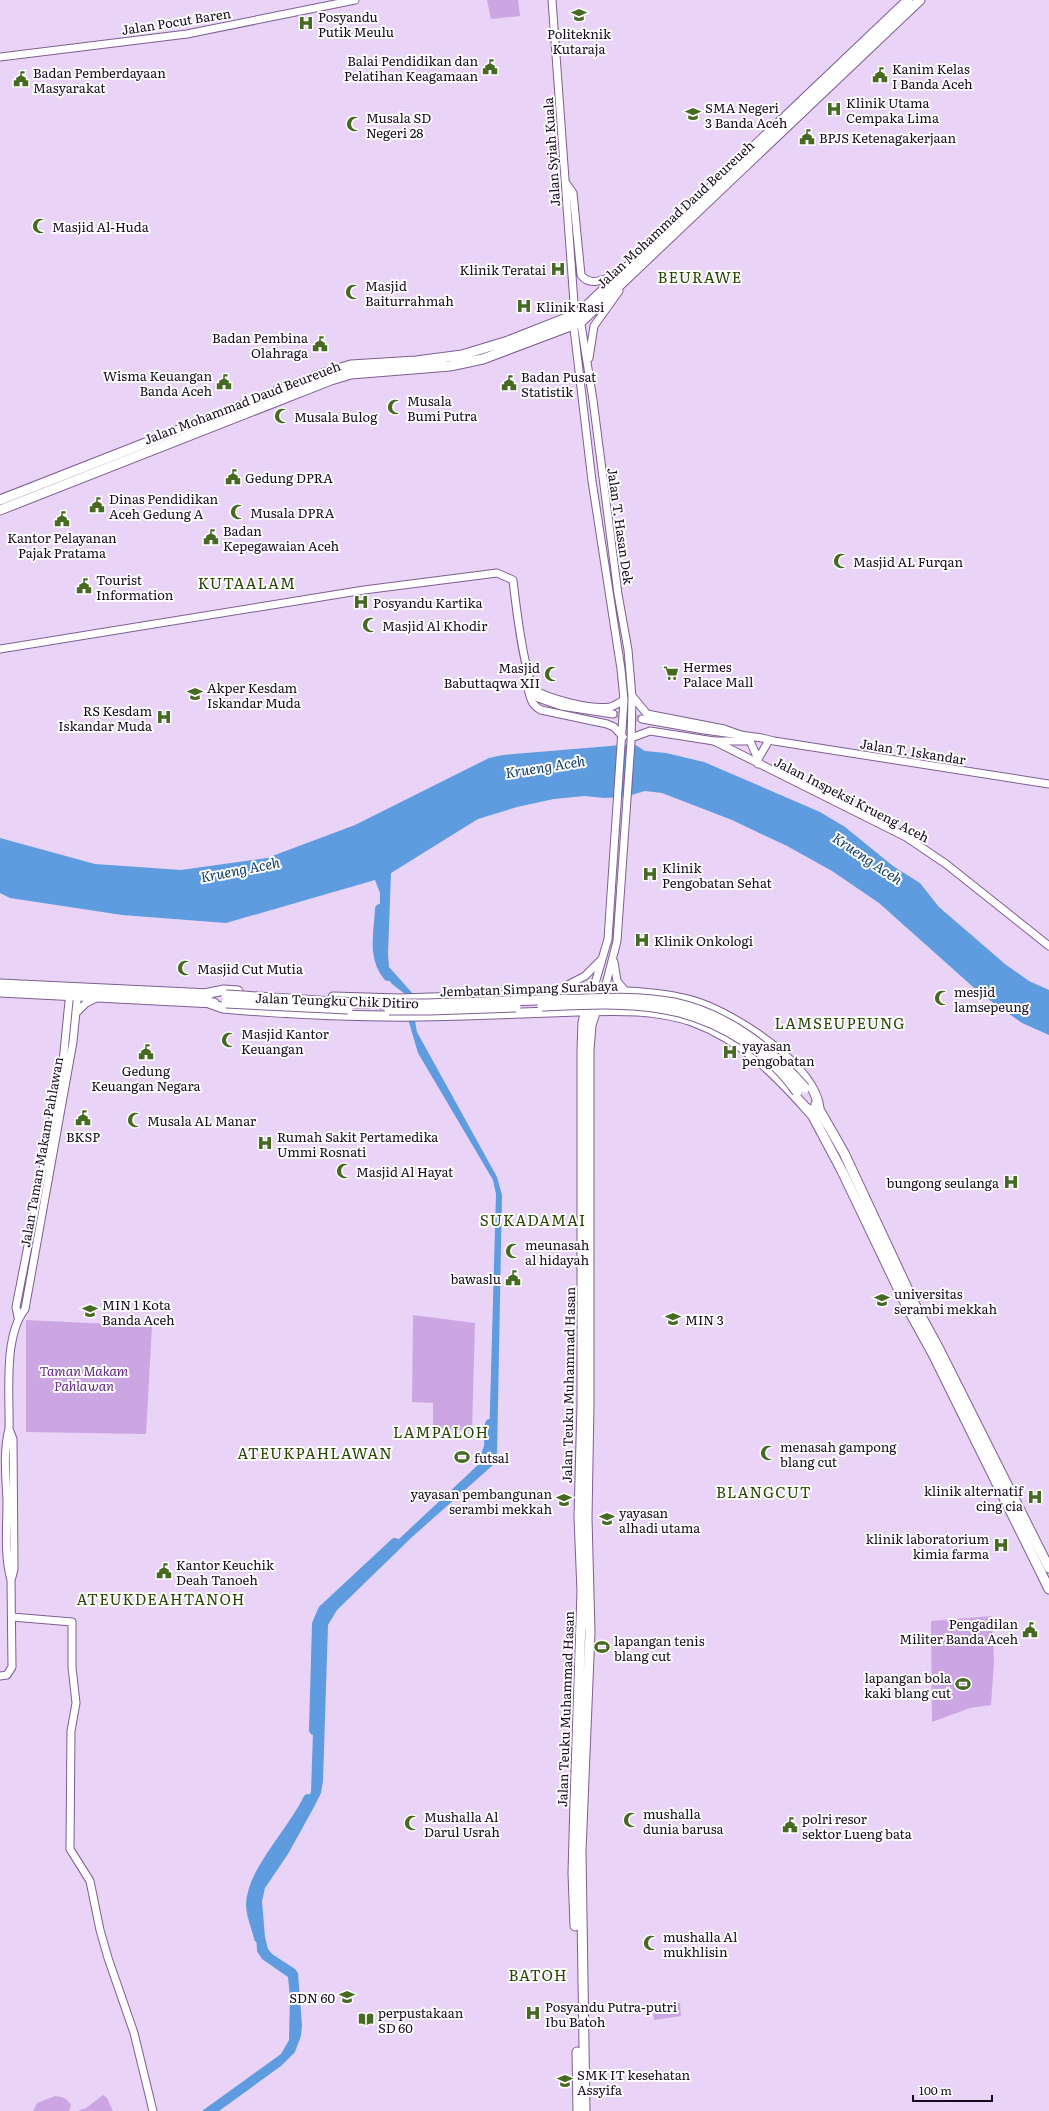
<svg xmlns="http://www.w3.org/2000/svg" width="1049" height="2111" font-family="Literata,serif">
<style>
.green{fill:#cba6e3}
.water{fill:#5e9cdf}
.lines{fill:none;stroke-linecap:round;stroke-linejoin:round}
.river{stroke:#5e9cdf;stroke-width:10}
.secondary-tunnel{stroke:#cab6d7;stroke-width:7;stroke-dasharray:7 3.5;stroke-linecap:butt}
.secondary-casing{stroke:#7e5e93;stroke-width:9}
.primary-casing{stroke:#7e5e93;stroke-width:9}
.highway-casing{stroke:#7e5e93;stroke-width:11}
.secondary{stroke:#fff;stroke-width:7}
.primary{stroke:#fff;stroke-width:7}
.highway{stroke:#fff;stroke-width:9}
.highway-bridge-casing{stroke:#7e5e93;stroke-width:11;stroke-linecap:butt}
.highway-bridge{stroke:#fff;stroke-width:9}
.labels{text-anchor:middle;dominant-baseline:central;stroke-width:4;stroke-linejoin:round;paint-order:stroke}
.poi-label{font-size:13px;fill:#170a1f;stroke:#fefefe;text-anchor:start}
.street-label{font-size:13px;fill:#170a1f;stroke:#fefefe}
.park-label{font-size:13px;font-style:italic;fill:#612780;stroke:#fefefe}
.water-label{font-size:14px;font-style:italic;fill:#0e3b66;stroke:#fefefe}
.quarter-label{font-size:15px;letter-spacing:1px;fill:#274500;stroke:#fefefe}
</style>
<rect width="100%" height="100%" fill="#e9d4f7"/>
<path class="green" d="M 487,0 L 518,0 L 520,16 L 491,19 Z
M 413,1315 L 475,1323 L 472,1431 L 433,1428 L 433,1403 L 412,1402 Z
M 26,1320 L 152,1326 L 146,1434 L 26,1432 Z
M 992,1616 L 994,1663 L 991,1705 L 970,1708 L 932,1722 L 931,1621 Z
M 680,2003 L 681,2016 L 654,2020 L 652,2007 Z
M 103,2095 L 107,2098 L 113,2111 L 77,2111 L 86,2108 Z
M 55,2096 C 63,2097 67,2098 71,2105 L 69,2111 L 33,2111 L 37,2103 Z"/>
<path class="water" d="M 634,744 L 645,751 L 666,753 L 704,762 L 820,812 L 845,827 L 893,866 L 920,883 L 939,907 L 1005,964 L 1029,981 L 1049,990 L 1049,1035 L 1022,1023 L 981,994 L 879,903 L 832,871 L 787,846 L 732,820 L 662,793 L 645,791 L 625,797 L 604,798 L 585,796 L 554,799 L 517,807 L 478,819 L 391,873 L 388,954 L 389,967 L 414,995 L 415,1021 L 417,1032 L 497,1177 L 502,1195 L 497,1456 L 493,1465 L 411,1538 L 337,1610 L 328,1625 L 323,1781 L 321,1793 L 314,1807 L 288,1854 L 265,1888 L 262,1901 L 265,1937 L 268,1949 L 272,1954 L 295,1969 L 298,1973 L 302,2025 L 301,2036 L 295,2052 L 281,2066 L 219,2111 L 202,2111 L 281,2054 L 289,2040 L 290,1997 L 288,1977 L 262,1959 L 257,1951 L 254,1894 L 311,1792 L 316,1643 C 320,1621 323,1612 338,1596 L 478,1465 L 485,1455 L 489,1443 L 496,1194 L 493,1180 L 418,1053 L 408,1019 L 405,994 L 392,984 L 381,970 L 379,955 L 380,893 L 375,880 L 226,923 L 122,915 L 10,898 L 0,893 L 0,838 L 95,864 L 181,870 L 267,858 L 355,825 L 489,758 L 503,755 Z"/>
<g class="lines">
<path class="river" d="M 380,909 C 379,932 372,957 388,976
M 486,1455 L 489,1447 L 490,1424
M 314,1730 L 317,1624 L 323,1610 L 395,1543
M 259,1938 C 257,1928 251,1916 251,1905 C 251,1872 294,1830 308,1799"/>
<path class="secondary-tunnel" d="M 613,714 L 642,719"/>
<g class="secondary-casing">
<path id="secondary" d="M 552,0 L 574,303 L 572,316
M 0,57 L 187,34 L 355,0
M 566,183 L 573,193 L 581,275 C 591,288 606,278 619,274
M 0,649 L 364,590 L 497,573 L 513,580 C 516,606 524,679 538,698 L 561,706 L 613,714
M 642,719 L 704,730 L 762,738 L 774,741 L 1049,784
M 714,741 L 906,837 L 946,864 L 1049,946
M 750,741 L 758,759
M 758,764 L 758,759 L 768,742
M 76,1013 L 86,1003 L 98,997
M 18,1317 L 16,1307 L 62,1072 L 70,991
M 9,1429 C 3,1451 6,1478 7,1500 C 7,1527 4,1555 11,1580
M 12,1617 L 72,1622 L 72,1667 L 76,1703 L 71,1731 L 70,1849 L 90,1881 L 100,1930 L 108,1958 L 134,2033 L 153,2111
M 0,1676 L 7,1675 L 12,1667 L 11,1581 L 14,1569 L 13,1439 L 9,1429 C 10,1395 3,1337 25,1309 L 73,1042 L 78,991"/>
</g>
<g class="primary-casing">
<path id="primary" d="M 580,318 L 593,400 L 618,594 L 628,650 L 632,697 L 631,742 L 617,941 L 603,996
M 573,320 L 592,481 L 621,669 L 624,700 L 608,939 L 591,997
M 589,358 L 594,326 L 619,291
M 528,689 C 531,699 531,705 541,710 L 607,724 L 614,727 L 623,737
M 533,689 C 548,699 591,710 610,707 C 615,706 620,702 624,700
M 633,697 L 647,714 L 724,729 L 741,735
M 631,738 L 650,731 L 714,741 L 746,741
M 614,962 L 617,981 L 626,992
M 552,993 L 585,976 L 601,960"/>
</g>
<g class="highway-casing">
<path id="highway" d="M 0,500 L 324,373 L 351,365 L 416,361 L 462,355 L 508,341 L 579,313 L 908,0
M 0,510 L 331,380 L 351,374 L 450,366 L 483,359 L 581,322 L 920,0
M 0,984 L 210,994
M 0,992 L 214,1003
M 204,994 L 224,990 L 238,991
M 333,997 L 399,999 L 626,992 C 651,993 674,995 698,1003 C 736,1016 814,1065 819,1108
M 209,1003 L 223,1008 C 304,1015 384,1018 465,1015 C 503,1014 542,1012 581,1011 C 619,1010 656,1009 692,1021 C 742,1039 778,1076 812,1115
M 816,1104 L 844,1153 L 915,1305 L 940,1351 L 1049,1568
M 809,1109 L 842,1171 L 907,1307 L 933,1354 L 1049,1589
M 575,1926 L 573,1873 L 575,1801 L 582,1591 L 579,1517 L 582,1404 L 582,1050 L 583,1022 L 586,1011
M 577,2052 L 578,2111
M 585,2111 L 581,1851 L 590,1632 L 587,1518 L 589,1404 L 589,1050 L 591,1025 L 596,1010"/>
</g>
<use href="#secondary" class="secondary"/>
<use href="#primary" class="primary"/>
<use href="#highway" class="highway"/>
<g class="highway-bridge-casing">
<path id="highway-bridge" d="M 226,995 C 293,999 360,1005 427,1004 C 479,1003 531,999 583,999 C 613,998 644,997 674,1003 C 726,1014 771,1048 805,1088
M 226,1003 L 348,1009
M 542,1006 C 587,1004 636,1001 679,1012 C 725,1024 770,1053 797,1092
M 389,1010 L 430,1010 L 516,1007"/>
</g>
<use href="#highway-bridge" class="highway-bridge"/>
</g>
<defs>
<g id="university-bare" transform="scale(1.2)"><path d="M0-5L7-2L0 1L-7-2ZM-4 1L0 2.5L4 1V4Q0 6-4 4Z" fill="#476a22" stroke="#fefefe" stroke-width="2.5" paint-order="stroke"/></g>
<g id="hospital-bare" transform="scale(1.2)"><path d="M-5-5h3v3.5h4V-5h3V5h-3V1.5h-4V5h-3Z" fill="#476a22" stroke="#fefefe" stroke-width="2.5" paint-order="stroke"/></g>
<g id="civic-bare" transform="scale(1.2)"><path d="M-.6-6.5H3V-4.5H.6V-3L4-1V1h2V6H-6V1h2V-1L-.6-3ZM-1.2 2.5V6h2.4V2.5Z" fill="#476a22" stroke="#fefefe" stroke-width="2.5" paint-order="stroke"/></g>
<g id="school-bare" transform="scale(1.2)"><path d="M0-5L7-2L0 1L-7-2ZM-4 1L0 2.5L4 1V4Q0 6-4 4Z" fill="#476a22" stroke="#fefefe" stroke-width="2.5" paint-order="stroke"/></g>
<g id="mosque-bare" transform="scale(1.2)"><path d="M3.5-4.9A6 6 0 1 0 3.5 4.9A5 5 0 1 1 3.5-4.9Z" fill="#476a22" stroke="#fefefe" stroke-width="2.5" paint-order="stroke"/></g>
<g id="supermarket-bare" transform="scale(1.2)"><path d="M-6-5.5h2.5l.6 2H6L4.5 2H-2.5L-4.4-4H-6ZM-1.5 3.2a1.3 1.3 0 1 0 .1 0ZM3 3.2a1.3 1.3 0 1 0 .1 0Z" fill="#476a22" stroke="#fefefe" stroke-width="2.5" paint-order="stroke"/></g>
<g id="stadium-bare" transform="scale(1.2)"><path d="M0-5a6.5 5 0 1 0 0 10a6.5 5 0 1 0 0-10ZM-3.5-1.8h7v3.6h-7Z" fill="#476a22" stroke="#fefefe" stroke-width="2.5" paint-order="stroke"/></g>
<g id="library-bare" transform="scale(1.2)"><path d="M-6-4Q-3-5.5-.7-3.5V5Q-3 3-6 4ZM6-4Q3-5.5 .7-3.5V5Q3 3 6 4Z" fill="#476a22" stroke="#fefefe" stroke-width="2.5" paint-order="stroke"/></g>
</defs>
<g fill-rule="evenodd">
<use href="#university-bare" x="579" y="15"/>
<use href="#hospital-bare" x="306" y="23"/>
<use href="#civic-bare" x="490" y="67"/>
<use href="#civic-bare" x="880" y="75"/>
<use href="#civic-bare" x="21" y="79"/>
<use href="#hospital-bare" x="834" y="109"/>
<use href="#school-bare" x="693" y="114"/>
<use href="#mosque-bare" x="354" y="124"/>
<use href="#civic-bare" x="807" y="137"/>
<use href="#mosque-bare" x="40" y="226"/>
<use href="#hospital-bare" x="558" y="269"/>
<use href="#mosque-bare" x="353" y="292"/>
<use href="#hospital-bare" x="524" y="306"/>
<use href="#civic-bare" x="320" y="344"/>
<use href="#civic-bare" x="224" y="382"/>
<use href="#civic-bare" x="509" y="383"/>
<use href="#mosque-bare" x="395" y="407"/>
<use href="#mosque-bare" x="282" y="416"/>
<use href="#civic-bare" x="233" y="477"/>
<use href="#civic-bare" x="97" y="505"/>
<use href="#mosque-bare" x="238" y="512"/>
<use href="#civic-bare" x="62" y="519"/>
<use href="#civic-bare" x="211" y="537"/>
<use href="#mosque-bare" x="841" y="561"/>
<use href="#civic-bare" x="84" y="586"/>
<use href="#hospital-bare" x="361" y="602"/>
<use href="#mosque-bare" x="370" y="625"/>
<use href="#supermarket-bare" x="671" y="673"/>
<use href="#mosque-bare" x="552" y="674"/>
<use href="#university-bare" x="195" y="694"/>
<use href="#hospital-bare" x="164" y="717"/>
<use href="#hospital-bare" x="650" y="874"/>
<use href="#hospital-bare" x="642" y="940"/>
<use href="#mosque-bare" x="185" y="968"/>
<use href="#mosque-bare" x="942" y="998"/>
<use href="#mosque-bare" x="229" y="1040"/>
<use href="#civic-bare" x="146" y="1052"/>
<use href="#hospital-bare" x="730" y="1052"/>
<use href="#civic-bare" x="83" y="1118"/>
<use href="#mosque-bare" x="135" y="1120"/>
<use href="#hospital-bare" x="265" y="1143"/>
<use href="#mosque-bare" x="344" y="1171"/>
<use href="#hospital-bare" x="1011" y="1182"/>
<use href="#mosque-bare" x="513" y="1251"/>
<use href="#civic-bare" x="513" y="1278"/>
<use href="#university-bare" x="882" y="1300"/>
<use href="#school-bare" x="90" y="1311"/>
<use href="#school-bare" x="673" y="1319"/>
<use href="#mosque-bare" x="768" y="1453"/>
<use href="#stadium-bare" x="462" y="1457"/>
<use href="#hospital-bare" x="1035" y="1497"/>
<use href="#university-bare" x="564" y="1500"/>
<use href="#school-bare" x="607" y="1519"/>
<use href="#hospital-bare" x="1001" y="1545"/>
<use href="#civic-bare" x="164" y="1571"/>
<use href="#civic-bare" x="1030" y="1630"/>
<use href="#stadium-bare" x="602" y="1647"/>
<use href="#stadium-bare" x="963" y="1684"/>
<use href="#mosque-bare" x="631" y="1820"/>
<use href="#mosque-bare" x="412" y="1823"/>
<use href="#civic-bare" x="790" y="1825"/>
<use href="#mosque-bare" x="651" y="1943"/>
<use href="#school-bare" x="347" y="1997"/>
<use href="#hospital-bare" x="533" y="2013"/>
<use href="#library-bare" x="366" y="2019"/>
<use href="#university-bare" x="565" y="2081"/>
</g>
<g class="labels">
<g class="poi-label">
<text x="318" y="16">Posyandu<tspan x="318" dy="15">Putik Meulu</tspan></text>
<text x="579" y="33" text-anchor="middle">Politeknik<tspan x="579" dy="15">Kutaraja</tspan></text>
<text x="478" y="60" text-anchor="end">Balai Pendidikan dan<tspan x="478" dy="15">Pelatihan Keagamaan</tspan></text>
<text x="892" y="68">Kanim Kelas<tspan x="892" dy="15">I Banda Aceh</tspan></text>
<text x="33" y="72">Badan Pemberdayaan<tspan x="33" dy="15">Masyarakat</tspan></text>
<text x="846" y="102">Klinik Utama<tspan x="846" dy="15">Cempaka Lima</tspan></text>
<text x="705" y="107">SMA Negeri<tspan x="705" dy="15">3 Banda Aceh</tspan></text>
<text x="366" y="117">Musala SD<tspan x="366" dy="15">Negeri 28</tspan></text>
<text x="819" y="137">BPJS Ketenagakerjaan</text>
<text x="52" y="226">Masjid Al-Huda</text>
<text x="546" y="269" text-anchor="end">Klinik Teratai</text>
<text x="365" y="285">Masjid<tspan x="365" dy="15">Baiturrahmah</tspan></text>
<text x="536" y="306">Klinik Rasi</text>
<text x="308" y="337" text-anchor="end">Badan Pembina<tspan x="308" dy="15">Olahraga</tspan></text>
<text x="212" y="375" text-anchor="end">Wisma Keuangan<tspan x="212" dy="15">Banda Aceh</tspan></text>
<text x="521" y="376">Badan Pusat<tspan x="521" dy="15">Statistik</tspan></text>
<text x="407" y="400">Musala<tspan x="407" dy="15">Bumi Putra</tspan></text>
<text x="294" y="416">Musala Bulog</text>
<text x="245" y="477">Gedung DPRA</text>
<text x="109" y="498">Dinas Pendidikan<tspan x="109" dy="15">Aceh Gedung A</tspan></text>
<text x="250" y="512">Musala DPRA</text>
<text x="223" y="530">Badan<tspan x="223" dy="15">Kepegawaian Aceh</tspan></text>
<text x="62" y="537" text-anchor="middle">Kantor Pelayanan<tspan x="62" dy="15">Pajak Pratama</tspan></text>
<text x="853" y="561">Masjid AL Furqan</text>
<text x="96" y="579">Tourist<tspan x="96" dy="15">Information</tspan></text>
<text x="373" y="602">Posyandu Kartika</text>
<text x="382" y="625">Masjid Al Khodir</text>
<text x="683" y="666">Hermes<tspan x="683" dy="15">Palace Mall</tspan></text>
<text x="540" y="667" text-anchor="end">Masjid<tspan x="540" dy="15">Babuttaqwa XII</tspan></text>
<text x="207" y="687">Akper Kesdam<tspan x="207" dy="15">Iskandar Muda</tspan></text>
<text x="152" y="710" text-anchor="end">RS Kesdam<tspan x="152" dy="15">Iskandar Muda</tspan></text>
<text x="662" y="867">Klinik<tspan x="662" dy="15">Pengobatan Sehat</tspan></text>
<text x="654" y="940">Klinik Onkologi</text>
<text x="197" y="968">Masjid Cut Mutia</text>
<text x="954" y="991">mesjid<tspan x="954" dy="15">lamsepeung</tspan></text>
<text x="241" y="1033">Masjid Kantor<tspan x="241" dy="15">Keuangan</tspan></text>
<text x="742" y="1045">yayasan<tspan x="742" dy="15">pengobatan</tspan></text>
<text x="146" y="1070" text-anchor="middle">Gedung<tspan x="146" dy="15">Keuangan Negara</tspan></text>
<text x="147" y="1120">Musala AL Manar</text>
<text x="83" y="1136" text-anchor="middle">BKSP</text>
<text x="277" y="1136">Rumah Sakit Pertamedika<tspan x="277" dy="15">Ummi Rosnati</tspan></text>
<text x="356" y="1171">Masjid Al Hayat</text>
<text x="999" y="1182" text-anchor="end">bungong seulanga</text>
<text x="525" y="1244">meunasah<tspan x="525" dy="15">al hidayah</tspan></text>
<text x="501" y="1278" text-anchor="end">bawaslu</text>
<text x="894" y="1293">universitas<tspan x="894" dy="15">serambi mekkah</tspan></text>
<text x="102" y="1304">MIN 1 Kota<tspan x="102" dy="15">Banda Aceh</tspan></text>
<text x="685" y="1319">MIN 3</text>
<text x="780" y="1446">menasah gampong<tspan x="780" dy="15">blang cut</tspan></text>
<text x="474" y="1457">futsal</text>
<text x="1023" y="1490" text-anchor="end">klinik alternatif<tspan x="1023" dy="15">cing cia</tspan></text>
<text x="552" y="1493" text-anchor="end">yayasan pembangunan<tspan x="552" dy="15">serambi mekkah</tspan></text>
<text x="619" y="1512">yayasan<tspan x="619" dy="15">alhadi utama</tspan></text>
<text x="989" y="1538" text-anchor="end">klinik laboratorium<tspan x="989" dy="15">kimia farma</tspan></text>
<text x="176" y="1564">Kantor Keuchik<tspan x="176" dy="15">Deah Tanoeh</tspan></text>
<text x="1018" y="1623" text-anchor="end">Pengadilan<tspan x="1018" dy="15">Militer Banda Aceh</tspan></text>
<text x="614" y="1640">lapangan tenis<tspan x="614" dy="15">blang cut</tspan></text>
<text x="951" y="1677" text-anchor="end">lapangan bola<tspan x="951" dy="15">kaki blang cut</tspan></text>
<text x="643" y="1813">mushalla<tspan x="643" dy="15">dunia barusa</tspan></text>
<text x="424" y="1816">Mushalla Al<tspan x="424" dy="15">Darul Usrah</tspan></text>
<text x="802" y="1818">polri resor<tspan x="802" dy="15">sektor Lueng bata</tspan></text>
<text x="663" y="1936">mushalla Al<tspan x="663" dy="15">mukhlisin</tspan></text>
<text x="335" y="1997" text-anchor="end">SDN 60</text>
<text x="545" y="2006">Posyandu Putra-putri<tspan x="545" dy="15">Ibu Batoh</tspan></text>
<text x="378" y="2012">perpustakaan<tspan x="378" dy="15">SD 60</tspan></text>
<text x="577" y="2074">SMK IT kesehatan<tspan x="577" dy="15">Assyifa</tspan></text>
</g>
<g class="street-label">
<text transform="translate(176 21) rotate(-9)">Jalan Pocut Baren</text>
<text transform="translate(551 152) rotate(-94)">Jalan Syiah Kuala</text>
<text transform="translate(675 214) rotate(-43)">Jalan Mohammad Daud Beureueh</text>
<text transform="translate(242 402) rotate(-21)">Jalan Mohammad Daud Beureueh</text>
<text transform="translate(621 526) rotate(82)">Jalan T. Hasan Dek</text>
<text transform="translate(913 751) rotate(9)">Jalan T. Iskandar</text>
<text transform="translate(852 799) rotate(27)">Jalan Inspeksi Krueng Aceh</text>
<text transform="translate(529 988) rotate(-2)">Jembatan Simpang Surabaya</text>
<text transform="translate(337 1000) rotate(2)">Jalan Teungku Chik Ditiro</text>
<text transform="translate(41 1152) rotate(-80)">Jalan Taman Makam Pahlawan</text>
<text transform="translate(568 1385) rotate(-89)">Jalan Teuku Muhammad Hasan</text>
<text transform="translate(565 1709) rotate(-88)">Jalan Teuku Muhammad Hasan</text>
</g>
<g class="park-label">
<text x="84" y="1370">Taman Makam<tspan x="84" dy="15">Pahlawan</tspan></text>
</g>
<g class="water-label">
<text transform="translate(545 766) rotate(-9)">Krueng Aceh</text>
<text transform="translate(868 858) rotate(34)">Krueng Aceh</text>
<text transform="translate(240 869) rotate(-11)">Krueng Aceh</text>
</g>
<g class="quarter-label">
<text x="700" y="276">BEURAWE</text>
<text x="247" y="582">KUTAALAM</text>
<text x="840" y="1022">LAMSEUPEUNG</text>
<text x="533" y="1219">SUKADAMAI</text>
<text x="441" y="1431">LAMPALOH</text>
<text x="315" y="1452">ATEUKPAHLAWAN</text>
<text x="764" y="1491">BLANGCUT</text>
<text x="161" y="1598">ATEUKDEAHTANOH</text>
<text x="538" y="1974">BATOH</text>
</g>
</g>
<path d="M913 2095v6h79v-6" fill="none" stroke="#170a1f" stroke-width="2"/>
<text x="919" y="2095" font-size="12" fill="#170a1f" stroke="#fefefe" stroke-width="3" paint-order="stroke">100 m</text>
</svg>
